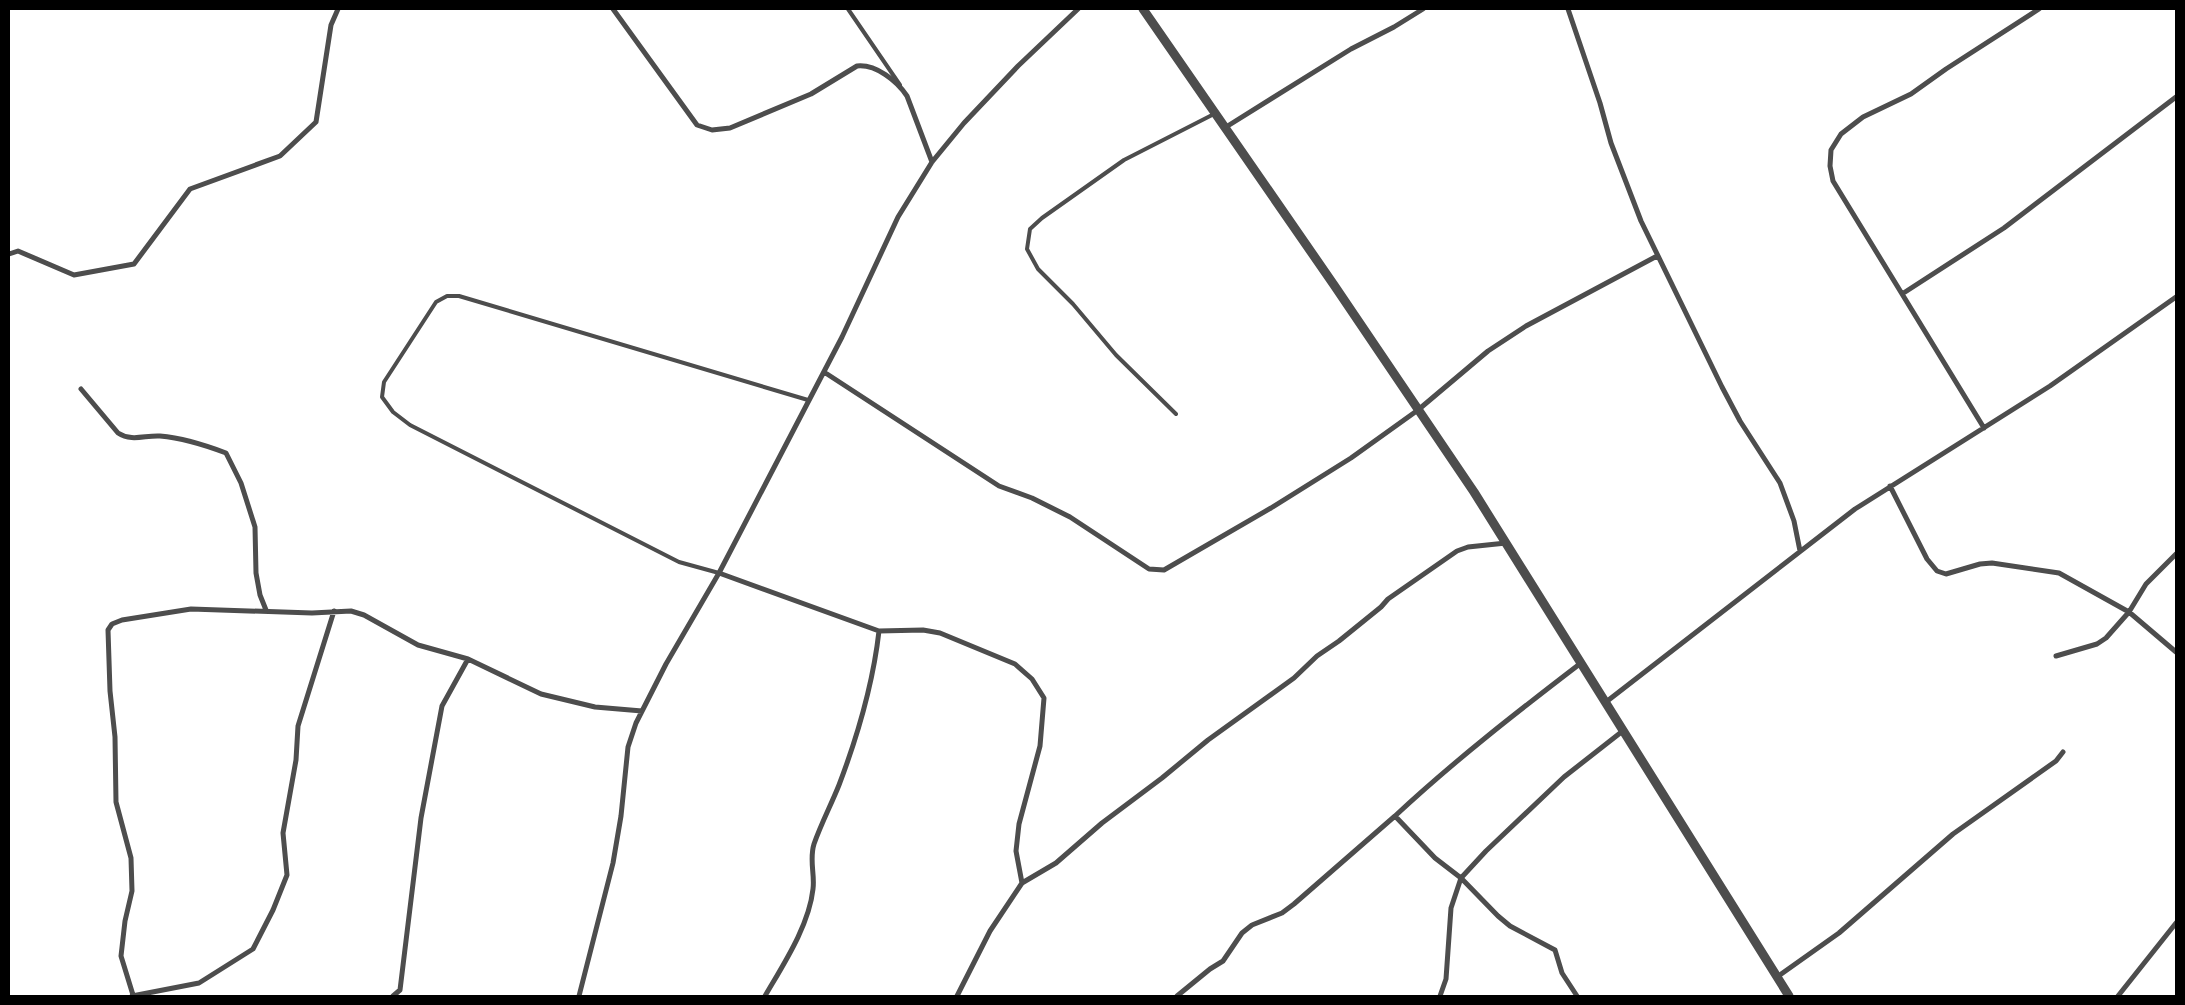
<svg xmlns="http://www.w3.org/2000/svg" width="2185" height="1005" font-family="Figtree,sans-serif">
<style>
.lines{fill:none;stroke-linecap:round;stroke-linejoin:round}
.service{stroke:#4d4d4d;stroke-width:4}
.minor{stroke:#4d4d4d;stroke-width:5}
.tertiary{stroke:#4d4d4d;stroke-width:9}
</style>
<rect width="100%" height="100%" fill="#fff"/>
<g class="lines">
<path class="service" d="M 848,9 L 900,85
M 1176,414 L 1116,355 L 1073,304 L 1038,269 L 1027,249 L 1030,229 L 1042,218 L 1124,160 L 1216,113
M 719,573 L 679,562 L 410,425 L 393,412 L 382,397 L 384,382 L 436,302 L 447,296 L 459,296 L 808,400"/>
<path class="minor" d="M 613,9 L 697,125 L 712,130 L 730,128 L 811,94 L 857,66 C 876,64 897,81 907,96 L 932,162
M 1568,9 L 1600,103 L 1611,143 L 1641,221 L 1722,387 L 1740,421 L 1780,483 L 1794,521 L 1800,551
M 1226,127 L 1351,49 L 1394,27 L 1423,9
M 9,254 L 18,251 L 74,275 L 134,264 L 190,189 L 280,156 L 316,122 L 331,25 L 338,9
M 1902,294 L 2004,228 L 2176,97
M 824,372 L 999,486 L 1032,498 L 1070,517 L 1149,569 L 1164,570 L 1271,508 L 1351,458 L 1418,410 L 1488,351 L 1526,326 L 1657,256
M 81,389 L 118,433 C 132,442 145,435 160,436 C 182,438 205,445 226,453 L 241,483 L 255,527 L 256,573 L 260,595 L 266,610
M 1984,428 L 1833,181 L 1830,166 L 1831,150 L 1841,134 L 1863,117 L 1911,94 L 1946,69 L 2039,9
M 1890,486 L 1927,559 L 1937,571 L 1946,574 L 1980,564 L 1992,563 L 2059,573 L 2129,612 L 2176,652
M 719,573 L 879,631 L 923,630 L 940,633 L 1015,664 L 1032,679 L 1044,698 L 1040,746 L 1019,824 L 1016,851 L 1022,883 L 1056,863 L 1102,823 L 1162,778 L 1208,740 L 1294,678 L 1317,656 L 1339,641 L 1381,607 L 1388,599 L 1457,551 L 1468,547 L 1506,543
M 2056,656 L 2097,644 L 2106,638 L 2129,612 L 2146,584 L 2176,554
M 1606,702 L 1855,509 L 2050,386 L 2176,297
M 1395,816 C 1454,761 1517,712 1581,663
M 1777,977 L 1839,933 L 1953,834 L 2056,761 L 2063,752
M 133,995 L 121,956 L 125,921 L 132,891 L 131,858 L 116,802 L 115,737 L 110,691 L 108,630 L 112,624 L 122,620 L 191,609 L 312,613 L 351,611 L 364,615 L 418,645 L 468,659 L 541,694 L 595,707 L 642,711
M 132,996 L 199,983 L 253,949 L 273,910 L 287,875 L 283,833 L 296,760 L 298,726 L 334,611
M 393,996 L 400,990 L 421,818 L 442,706 L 468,659
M 579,996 L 613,863 L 621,816 L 628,747 L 636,723 L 666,664 L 719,573 L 842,337 L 898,217 L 932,162 L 964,123 L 1018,66 L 1078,9
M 765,996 C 783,965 809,926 813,889 C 815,874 809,860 814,844 C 821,824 831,805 839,785 C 858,735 873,684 879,631
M 957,996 L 990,931 L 1022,883
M 1177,996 L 1210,969 L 1223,961 L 1242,933 L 1252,925 L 1282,913 L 1294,904 L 1395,816 L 1435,858 L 1461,878 L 1498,916 L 1510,926 L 1555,950 L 1562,973 L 1577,996
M 1440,996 L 1446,979 L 1451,908 L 1461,878 L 1486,851 L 1564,777 L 1624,730
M 2118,996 L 2176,923"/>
<path class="tertiary" d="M 1143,9 L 1334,285 L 1474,492 L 1789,996"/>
</g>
<rect width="2185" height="1005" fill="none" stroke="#000000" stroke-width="20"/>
</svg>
